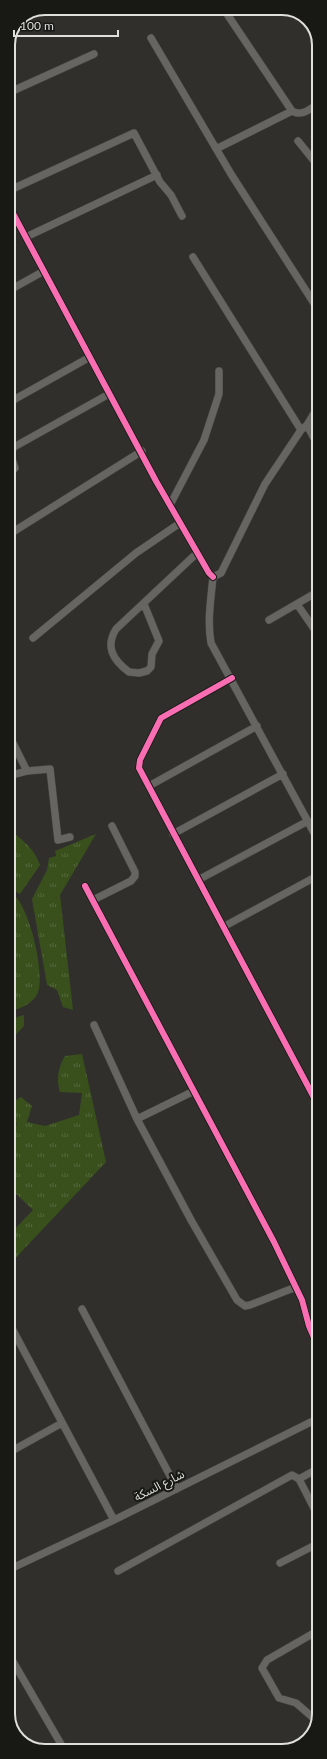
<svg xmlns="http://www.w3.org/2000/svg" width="327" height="1759" font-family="Lato,'Noto Sans Arabic',sans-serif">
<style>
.grass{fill:url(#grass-tufts)}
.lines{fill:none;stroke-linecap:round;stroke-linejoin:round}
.minor-casing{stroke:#4c4c48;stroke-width:8}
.minor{stroke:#666562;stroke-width:7}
.cycleway-casing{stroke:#181815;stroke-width:8}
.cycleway{stroke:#f96db3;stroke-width:6}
.labels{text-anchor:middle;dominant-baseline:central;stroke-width:4;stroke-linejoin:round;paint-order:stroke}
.street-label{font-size:12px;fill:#dfdfdb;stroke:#181815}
.rim{fill:none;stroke:#dfdfdb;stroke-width:2}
</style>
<defs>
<pattern id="grass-tufts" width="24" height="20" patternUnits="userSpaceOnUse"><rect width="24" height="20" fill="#39501d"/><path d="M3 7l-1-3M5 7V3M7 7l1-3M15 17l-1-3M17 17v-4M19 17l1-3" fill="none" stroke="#55693d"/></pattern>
</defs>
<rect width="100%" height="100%" fill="#302f2b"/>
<path class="grass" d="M 12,832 C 24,841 35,850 40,865 L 20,894 L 8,887 L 8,833 Z
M 96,834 L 60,895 L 73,1010 L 63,1007 L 57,990 L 47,985 L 32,899 L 47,870 L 49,858 L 56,856 L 55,851 Z
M 8,893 C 11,894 15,895 16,897 C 30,912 45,973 38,992 C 34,1004 19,1009 8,1012 Z
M 24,1015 L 24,1026 L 8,1042 L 8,1020 Z
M 82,1054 L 106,1162 L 8,1266 L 8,1236 L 33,1210 L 8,1186 L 8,1135 L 17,1124 L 8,1105 L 21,1097 L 32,1106 L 27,1122 L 45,1126 L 79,1115 L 82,1093 L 60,1092 C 56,1080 58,1067 65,1056 Z"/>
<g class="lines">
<g class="minor-casing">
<path id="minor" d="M 223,8 L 292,111
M 151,38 L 231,174 L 319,311
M 8,93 L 94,54
M 298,141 L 319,167
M 216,149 L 292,111 C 302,117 310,109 319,103
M 8,191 L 134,133 L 160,182 L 171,195 L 182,216
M 8,204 L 156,481 L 209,573 L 213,577
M 26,237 L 157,175
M 193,257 L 301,430
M 8,291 L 44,271
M 8,403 L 90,357
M 307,425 L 319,448
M 8,475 L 15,468 L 10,453 L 14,447 L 109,394
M 170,505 L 204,440 L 219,394 L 219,371
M 8,535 L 142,451
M 213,577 C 211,599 207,621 211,643 L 319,842
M 213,577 L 221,573 L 265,484 L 301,430 L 307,425 L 319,405
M 144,604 L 159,641 L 152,654 L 151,667 L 147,671 L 139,673 L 129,672 C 113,660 105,647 116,629 L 197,553
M 297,604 L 319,636
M 269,620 L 319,591
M 33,638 L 136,553 L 180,523
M 232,678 L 161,718 L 140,760 L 139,768 L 319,1107
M 8,733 L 27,771
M 8,776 L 27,771 L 50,769 L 58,840 L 70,837
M 149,786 L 257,726
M 173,834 L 283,774
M 198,880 L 308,821
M 85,886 L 274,1242 L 302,1300 L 309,1326 L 319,1349
M 93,900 L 131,881 L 135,876 L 135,872 L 112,826
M 223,927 L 319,875
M 94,1025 L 137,1119 L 191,1220 L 237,1300 L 245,1306 L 250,1305 L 296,1287
M 137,1119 L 194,1091
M 82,1309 L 177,1489
M 8,1321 L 114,1520
M 8,1388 L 9,1389
M 8,1453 L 62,1423
M 299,1479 L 319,1468
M 280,1563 L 319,1543
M 8,1570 L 114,1520 L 319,1418
M 118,1571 L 292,1475 L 299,1479 L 319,1518
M 8,1653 L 65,1751
M 317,1721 L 296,1703 L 279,1698 L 262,1668 L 267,1660 L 319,1630"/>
</g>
<use href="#minor" class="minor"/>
<g class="cycleway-casing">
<path id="cycleway" d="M 8,204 L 156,481 L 209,573 L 213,577
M 232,678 L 161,718 L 140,760 L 139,768 L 319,1107
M 85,886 L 274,1242 L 302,1300 L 309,1326 L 319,1349"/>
</g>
<use href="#cycleway" class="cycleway"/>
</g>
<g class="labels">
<g class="street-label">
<text transform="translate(159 1485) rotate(-27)">شارع السكة</text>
</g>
</g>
<path d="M0 0H327V1759H0ZM45 15H282A30 30 0 0 1 312 45V1714A30 30 0 0 1 282 1744H45A30 30 0 0 1 15 1714V45A30 30 0 0 1 45 15Z" fill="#181815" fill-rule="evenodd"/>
<path class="rim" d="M45 15H282A30 30 0 0 1 312 45V1714A30 30 0 0 1 282 1744H45A30 30 0 0 1 15 1714V45A30 30 0 0 1 45 15Z"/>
<path d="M14 30v6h104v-6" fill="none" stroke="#dfdfdb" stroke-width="2"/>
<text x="20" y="30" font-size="12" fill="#dfdfdb" stroke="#181815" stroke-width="3" paint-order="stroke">100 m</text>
</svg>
